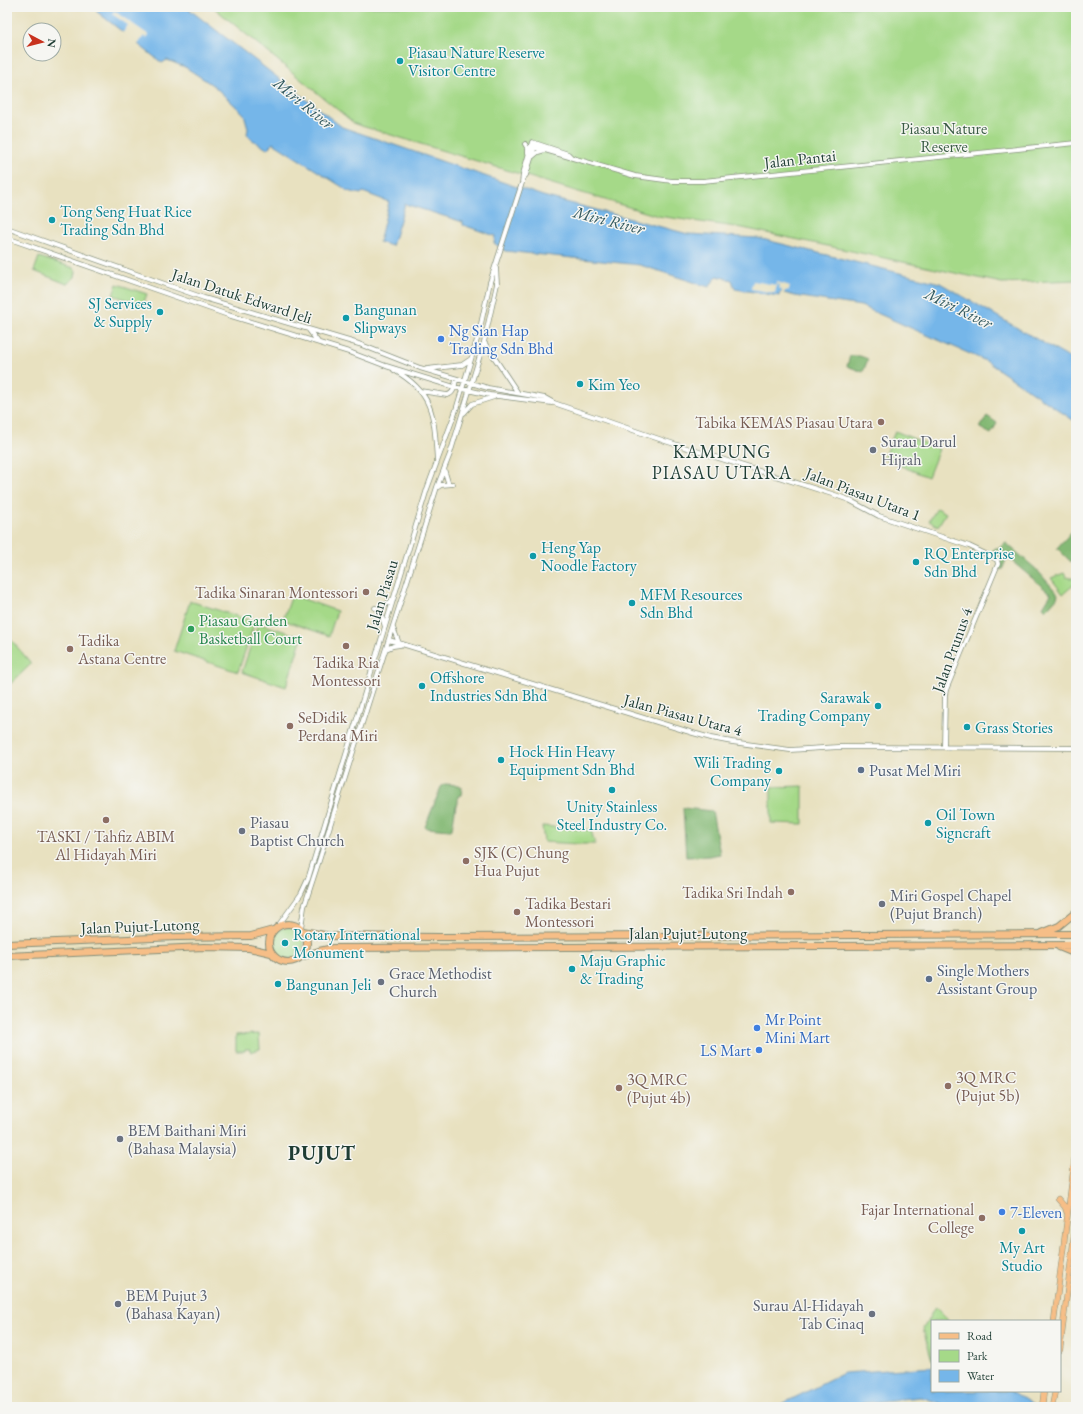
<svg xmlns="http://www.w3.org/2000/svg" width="1083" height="1414" font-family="'EB Garamond',serif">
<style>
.green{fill:#a5d988;stroke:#628b5e}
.forest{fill:#84b974;stroke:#527b54}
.water{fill:#75b6e9;stroke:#4a7a8e}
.pier{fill:#e8e1c0}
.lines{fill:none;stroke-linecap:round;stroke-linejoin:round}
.minor-casing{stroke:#848f7a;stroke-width:5.5}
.major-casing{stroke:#848f7a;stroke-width:6}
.highway-casing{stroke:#848f7a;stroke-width:8}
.minor{stroke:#fff;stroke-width:4}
.major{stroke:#f6be87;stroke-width:5}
.highway{stroke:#f6be87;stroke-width:6}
.culture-dot{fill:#0f9aa8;stroke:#f6f6f2;stroke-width:1.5}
.shop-dot{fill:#3f7fe0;stroke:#f6f6f2;stroke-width:1.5}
.education-dot{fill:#8d6e63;stroke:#f6f6f2;stroke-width:1.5}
.worship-dot{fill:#6b7280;stroke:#f6f6f2;stroke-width:1.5}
.leisure-dot{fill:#2e9e5b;stroke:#f6f6f2;stroke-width:1.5}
.service-dot{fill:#5c6f8a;stroke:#f6f6f2;stroke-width:1.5}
.labels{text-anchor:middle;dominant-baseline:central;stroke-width:3;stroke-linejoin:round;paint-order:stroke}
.culture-label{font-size:16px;fill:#0d838f;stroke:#f6f6f2;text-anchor:start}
.park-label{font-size:16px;fill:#3a5c45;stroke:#f6f6f2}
.street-label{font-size:16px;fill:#1f3d34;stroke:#f6f6f2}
.shop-label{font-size:16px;fill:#366cbe;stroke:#f6f6f2;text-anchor:start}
.education-label{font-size:16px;fill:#785e54;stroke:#f6f6f2;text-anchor:start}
.worship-label{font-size:16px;fill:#5b616d;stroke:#f6f6f2;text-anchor:start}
.leisure-label{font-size:16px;fill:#27864d;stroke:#f6f6f2;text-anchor:start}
.service-label{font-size:16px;fill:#4e5e75;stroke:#f6f6f2;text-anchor:start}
.water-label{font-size:17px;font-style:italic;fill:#345b61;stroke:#f6f6f2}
.quarter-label{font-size:18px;letter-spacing:1px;fill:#1f3d34;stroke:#f6f6f2}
.district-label{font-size:20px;font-weight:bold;letter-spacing:1px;fill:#1f3d34;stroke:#f6f6f2}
</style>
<rect width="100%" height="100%" fill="#f6f6f2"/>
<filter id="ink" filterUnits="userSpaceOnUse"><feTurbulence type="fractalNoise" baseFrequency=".025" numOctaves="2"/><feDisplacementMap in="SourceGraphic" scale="8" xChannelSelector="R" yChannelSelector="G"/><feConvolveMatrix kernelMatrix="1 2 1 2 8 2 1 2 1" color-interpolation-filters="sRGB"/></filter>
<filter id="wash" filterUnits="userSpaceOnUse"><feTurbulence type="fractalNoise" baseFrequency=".012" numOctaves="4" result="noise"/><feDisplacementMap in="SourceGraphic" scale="16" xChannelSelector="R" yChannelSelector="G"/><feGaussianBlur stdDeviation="0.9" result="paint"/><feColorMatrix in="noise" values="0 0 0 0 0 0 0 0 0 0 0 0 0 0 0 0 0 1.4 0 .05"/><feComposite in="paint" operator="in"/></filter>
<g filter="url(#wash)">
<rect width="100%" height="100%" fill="#e8e1c0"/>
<path class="green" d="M 213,7 L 1076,7 L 1076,280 L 1002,283 L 743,228 L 658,216 L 355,124 Z
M 39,257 L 74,268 L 76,271 L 75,277 L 67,284 L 34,271 Z
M 117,284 L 147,294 L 143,305 L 113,295 Z
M 895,431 L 939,449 L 928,477 L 884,459 Z
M 937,508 L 946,513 L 938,526 L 929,521 Z
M 1064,573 L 1066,577 L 1076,579 L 1076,583 L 1063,594 L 1051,578 Z
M 292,595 L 337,611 L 329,636 L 283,620 Z
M 190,601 L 255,622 L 238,672 L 174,651 Z
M 258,623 L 302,637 L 286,687 L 242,672 Z
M 7,635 L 30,662 L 30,665 L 7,687 Z
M 803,786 L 803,824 L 771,823 L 771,787 Z
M 542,826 L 591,830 L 595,844 L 579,844 L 544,842 Z
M272 943a16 16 0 1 1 32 0a16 16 0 1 1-32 0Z
M 259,1034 L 260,1049 L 250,1052 L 250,1049 L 245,1049 L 245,1051 L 236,1051 L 236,1035 Z
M 935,1307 L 949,1321 L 932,1321 L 932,1360 L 923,1329 Z"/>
<path class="forest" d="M 850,356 L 860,356 L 868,359 L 863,372 L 847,366 Z
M 987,416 L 997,423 L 991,434 L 980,428 Z
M 1076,527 L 1076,553 L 1071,562 L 1057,548 Z
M 1006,543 L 1037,570 L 1058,594 L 1057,598 L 1046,610 L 1043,607 L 1051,594 L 1007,557 L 1002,570 L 999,568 L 1000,563 L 991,555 L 993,550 L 996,548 L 999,548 Z
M 444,784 L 459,785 L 462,787 L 461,795 L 458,796 L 458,802 L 456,805 L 452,829 L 450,830 L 427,828 L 425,827 L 441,787 Z
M 683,808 L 712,811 L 720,854 L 709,856 L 686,857 Z"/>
<path class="water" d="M 99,7 L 186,7 L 342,127 L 543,196 L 688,234 L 758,238 L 940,283 L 1076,362 L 1076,422 L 986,361 L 861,306 L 795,296 L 780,292 L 779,296 L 735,289 L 732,280 L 717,276 L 709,287 L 640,265 L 505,251 L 494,243 L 495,236 L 463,225 L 463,222 L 405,204 L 392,246 L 379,242 L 389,202 L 363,192 L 361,194 L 347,191 L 344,188 L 273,143 L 267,149 L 251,139 L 247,134 L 248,128 L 244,114 L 214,86 L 185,67 L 167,60 L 162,63 L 96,11 Z
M 932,1367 L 932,1391 L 1012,1391 L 1036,1407 L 951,1407 L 921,1397 L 863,1403 L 855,1407 L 776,1407 L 844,1373 Z"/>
<path class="pier" d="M 114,11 L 149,35 L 146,38 L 144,36 L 137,46 L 122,34 L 128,25 L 112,14 Z
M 753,281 L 776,285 L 777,282 L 790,286 L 789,290 L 785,291 L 783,295 L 781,295 L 781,297 L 782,290 L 779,288 L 780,285 L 777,284 L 775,293 L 751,289 Z"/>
</g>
<g filter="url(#ink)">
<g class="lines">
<g class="minor-casing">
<path id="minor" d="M 525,144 L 528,149 L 528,153
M 531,146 L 635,176 L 672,181 L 703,181 L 1076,143
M 532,157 L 538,152 L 545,150
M 524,177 L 526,175 L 535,146
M 7,228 L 204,298 L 359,344 L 420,368 L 488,388 L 545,398 L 554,403 L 665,441 L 835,495 L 849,500 L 879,516 L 969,546 L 992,557 L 997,560 L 998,564 L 946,690 L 945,696 L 944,747
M 7,238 L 228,315 L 352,353 L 386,366 L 454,387 L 490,395 L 552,403
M 309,330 L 318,342
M 484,342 L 518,393
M 427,369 L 462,365 L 471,359
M 394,370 C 435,393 434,418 437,460
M 420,391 L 447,395 C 454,394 455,386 456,379
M 464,413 L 472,404 L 494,397
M 444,469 L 448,482
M 438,487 L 441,485 L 453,484
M 375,608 L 383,607 L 393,599
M 380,610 L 385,627
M 393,628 L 399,643
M 389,640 L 693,733 L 711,738 L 732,742 L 790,750 L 839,747 L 1076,748
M 386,649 L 393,646 L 400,645
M 278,926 L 301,894 L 308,879 L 427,489 L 455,413 L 479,333 L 490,282 L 522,183 L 523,174 L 532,142 L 568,154 L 571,157
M 301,928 L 304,907 L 318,864 L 359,733 L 437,487 L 450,454 L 484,342 L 497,284 L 496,268"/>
</g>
<g class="major-casing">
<path id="major" d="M 1058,1199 L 1065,1207 L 1067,1213
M 1054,1321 L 1076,1149
M 1060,1350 L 1076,1220
M 1042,1407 L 1044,1391
M 1052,1407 L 1055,1391"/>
</g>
<g class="highway-casing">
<path id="highway" d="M269 943a19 19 0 1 1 38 0a19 19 0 1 1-38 0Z
M 303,931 L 330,936 L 439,937 L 1076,934
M 1042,933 L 1059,926 L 1076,912
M 7,944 L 177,937 L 251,936 L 273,930
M 1059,947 L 1076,954
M 7,956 L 204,947 L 249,948 L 271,953
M 301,957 L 319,951 L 333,948 L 1076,945"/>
</g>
<use href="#minor" class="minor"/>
<use href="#major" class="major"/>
<use href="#highway" class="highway"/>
</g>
</g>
<g class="culture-dot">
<circle cx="400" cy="61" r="4"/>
<circle cx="52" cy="220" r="4"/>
<circle cx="160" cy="312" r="4"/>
<circle cx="346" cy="318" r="4"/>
<circle cx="580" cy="384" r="4"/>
<circle cx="533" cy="556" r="4"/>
<circle cx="916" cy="562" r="4"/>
<circle cx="632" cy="603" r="4"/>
<circle cx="422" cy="686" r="4"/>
<circle cx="878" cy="706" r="4"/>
<circle cx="967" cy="727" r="4"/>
<circle cx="501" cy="760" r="4"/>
<circle cx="779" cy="771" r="4"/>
<circle cx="612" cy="790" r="4"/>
<circle cx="928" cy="823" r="4"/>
<circle cx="285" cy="943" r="4"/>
<circle cx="572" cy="969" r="4"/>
<circle cx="278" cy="984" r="4"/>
<circle cx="1022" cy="1231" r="4"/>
</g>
<g class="shop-dot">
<circle cx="441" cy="339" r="4"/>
<circle cx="757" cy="1028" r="4"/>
<circle cx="759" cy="1050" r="4"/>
<circle cx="1002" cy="1212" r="4"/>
</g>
<g class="education-dot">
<circle cx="881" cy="422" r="4"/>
<circle cx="366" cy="592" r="4"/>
<circle cx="346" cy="646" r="4"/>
<circle cx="70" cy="649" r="4"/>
<circle cx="290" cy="726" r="4"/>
<circle cx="106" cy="820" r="4"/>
<circle cx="466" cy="861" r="4"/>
<circle cx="791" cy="892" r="4"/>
<circle cx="517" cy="912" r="4"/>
<circle cx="948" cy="1086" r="4"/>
<circle cx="619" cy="1088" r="4"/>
<circle cx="982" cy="1218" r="4"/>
</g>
<g class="worship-dot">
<circle cx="873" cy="450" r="4"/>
<circle cx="242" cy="831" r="4"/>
<circle cx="882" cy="904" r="4"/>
<circle cx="381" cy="982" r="4"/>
<circle cx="120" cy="1139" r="4"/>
<circle cx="118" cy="1304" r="4"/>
<circle cx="872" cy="1314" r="4"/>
</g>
<circle class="leisure-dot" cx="191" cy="629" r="4"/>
<g class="service-dot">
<circle cx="861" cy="770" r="4"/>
<circle cx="929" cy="979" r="4"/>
</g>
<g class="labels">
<g class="culture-label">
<text x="408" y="52">Piasau Nature Reserve<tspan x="408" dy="18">Visitor Centre</tspan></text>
<text x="60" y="211">Tong Seng Huat Rice<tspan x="60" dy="18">Trading Sdn Bhd</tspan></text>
<text x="152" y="303" text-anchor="end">SJ Services<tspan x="152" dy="18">&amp; Supply</tspan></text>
<text x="354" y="309">Bangunan<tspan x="354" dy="18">Slipways</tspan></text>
<text x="588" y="384">Kim Yeo</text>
<text x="541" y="547">Heng Yap<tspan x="541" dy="18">Noodle Factory</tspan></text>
<text x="924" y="553">RQ Enterprise<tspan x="924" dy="18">Sdn Bhd</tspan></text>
<text x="640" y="594">MFM Resources<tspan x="640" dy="18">Sdn Bhd</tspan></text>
<text x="430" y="677">Offshore<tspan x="430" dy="18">Industries Sdn Bhd</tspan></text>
<text x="870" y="697" text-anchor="end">Sarawak<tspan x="870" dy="18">Trading Company</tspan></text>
<text x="975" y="727">Grass Stories</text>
<text x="509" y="751">Hock Hin Heavy<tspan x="509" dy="18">Equipment Sdn Bhd</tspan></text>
<text x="771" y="762" text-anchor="end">Wili Trading<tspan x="771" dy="18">Company</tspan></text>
<text x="612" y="806" text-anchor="middle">Unity Stainless<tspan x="612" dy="18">Steel Industry Co.</tspan></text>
<text x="936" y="814">Oil Town<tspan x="936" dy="18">Signcraft</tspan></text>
<text x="293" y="934">Rotary International<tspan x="293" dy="18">Monument</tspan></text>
<text x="580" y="960">Maju Graphic<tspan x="580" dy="18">&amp; Trading</tspan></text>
<text x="286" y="984">Bangunan Jeli</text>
<text x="1022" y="1247" text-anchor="middle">My Art<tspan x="1022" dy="18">Studio</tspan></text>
</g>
<g class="park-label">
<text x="944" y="128">Piasau Nature<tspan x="944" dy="18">Reserve</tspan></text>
</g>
<g class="street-label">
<text transform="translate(800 159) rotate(-6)">Jalan Pantai</text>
<text transform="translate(242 296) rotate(18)">Jalan Datuk Edward Jeli</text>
<text transform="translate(863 494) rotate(21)">Jalan Piasau Utara 1</text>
<text transform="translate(382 595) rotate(-73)">Jalan Piasau</text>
<text transform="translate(952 650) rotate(-70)">Jalan Prunus 4</text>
<text transform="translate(683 715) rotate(15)">Jalan Piasau Utara 4</text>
<text transform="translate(140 926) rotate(-2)">Jalan Pujut-Lutong</text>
<text x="688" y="933">Jalan Pujut-Lutong</text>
</g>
<g class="shop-label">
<text x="449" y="330">Ng Sian Hap<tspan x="449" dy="18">Trading Sdn Bhd</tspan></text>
<text x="765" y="1019">Mr Point<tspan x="765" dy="18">Mini Mart</tspan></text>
<text x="751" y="1050" text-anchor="end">LS Mart</text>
<text x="1010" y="1212">7-Eleven</text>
</g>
<g class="education-label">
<text x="873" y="422" text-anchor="end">Tabika KEMAS Piasau Utara</text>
<text x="358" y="592" text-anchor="end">Tadika Sinaran Montessori</text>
<text x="78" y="640">Tadika<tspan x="78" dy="18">Astana Centre</tspan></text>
<text x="346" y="662" text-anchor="middle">Tadika Ria<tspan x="346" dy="18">Montessori</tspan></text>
<text x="298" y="717">SeDidik<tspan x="298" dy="18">Perdana Miri</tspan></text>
<text x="106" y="836" text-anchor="middle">TASKI / Tahfiz ABIM<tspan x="106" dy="18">Al Hidayah Miri</tspan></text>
<text x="474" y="852">SJK (C) Chung<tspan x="474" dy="18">Hua Pujut</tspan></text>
<text x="783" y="892" text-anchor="end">Tadika Sri Indah</text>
<text x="525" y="903">Tadika Bestari<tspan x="525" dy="18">Montessori</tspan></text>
<text x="956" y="1077">3Q MRC<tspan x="956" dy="18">(Pujut 5b)</tspan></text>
<text x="627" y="1079">3Q MRC<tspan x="627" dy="18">(Pujut 4b)</tspan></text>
<text x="974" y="1209" text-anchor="end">Fajar International<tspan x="974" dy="18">College</tspan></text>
</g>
<g class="worship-label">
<text x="881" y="441">Surau Darul<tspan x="881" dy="18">Hijrah</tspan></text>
<text x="250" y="822">Piasau<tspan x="250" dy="18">Baptist Church</tspan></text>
<text x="890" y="895">Miri Gospel Chapel<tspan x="890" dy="18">(Pujut Branch)</tspan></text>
<text x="389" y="973">Grace Methodist<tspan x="389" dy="18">Church</tspan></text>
<text x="128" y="1130">BEM Baithani Miri<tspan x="128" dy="18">(Bahasa Malaysia)</tspan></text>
<text x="126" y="1295">BEM Pujut 3<tspan x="126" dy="18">(Bahasa Kayan)</tspan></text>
<text x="864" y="1305" text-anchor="end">Surau Al-Hidayah<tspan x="864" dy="18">Tab Cinaq</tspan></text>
</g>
<g class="leisure-label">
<text x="199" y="620">Piasau Garden<tspan x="199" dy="18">Basketball Court</tspan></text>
</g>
<g class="service-label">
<text x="869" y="770">Pusat Mel Miri</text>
<text x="937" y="970">Single Mothers<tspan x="937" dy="18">Assistant Group</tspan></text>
</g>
<g class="water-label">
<text transform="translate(304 103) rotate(39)">Miri River</text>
<text transform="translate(609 220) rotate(14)">Miri River</text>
<text transform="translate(959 308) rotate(26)">Miri River</text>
</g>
<g class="quarter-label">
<text x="722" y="451">KAMPUNG<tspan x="722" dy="21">PIASAU UTARA</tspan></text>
</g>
<g class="district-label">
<text x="322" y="1153">PUJUT</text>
</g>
</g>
<rect width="1083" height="1414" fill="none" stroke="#f6f6f2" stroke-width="24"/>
<rect x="931" y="1320" width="130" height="72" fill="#f6f6f2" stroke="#a0aca6"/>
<rect x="939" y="1333" width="20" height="6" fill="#f6be87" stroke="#a0aca6"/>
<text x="967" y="1340" font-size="12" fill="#1f3d34">Road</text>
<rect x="939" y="1350" width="20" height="12" fill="#a5d988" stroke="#a0aca6"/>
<text x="967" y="1360" font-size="12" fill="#1f3d34">Park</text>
<rect x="939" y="1370" width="20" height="12" fill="#75b6e9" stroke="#a0aca6"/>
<text x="967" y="1380" font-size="12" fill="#1f3d34">Water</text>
<g transform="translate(42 42) rotate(97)"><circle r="19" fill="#f6f6f2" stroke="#a0aca6"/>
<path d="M0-3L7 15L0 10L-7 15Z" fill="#c8321e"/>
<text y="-6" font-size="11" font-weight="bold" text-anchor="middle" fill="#1f3d34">N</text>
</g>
</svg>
